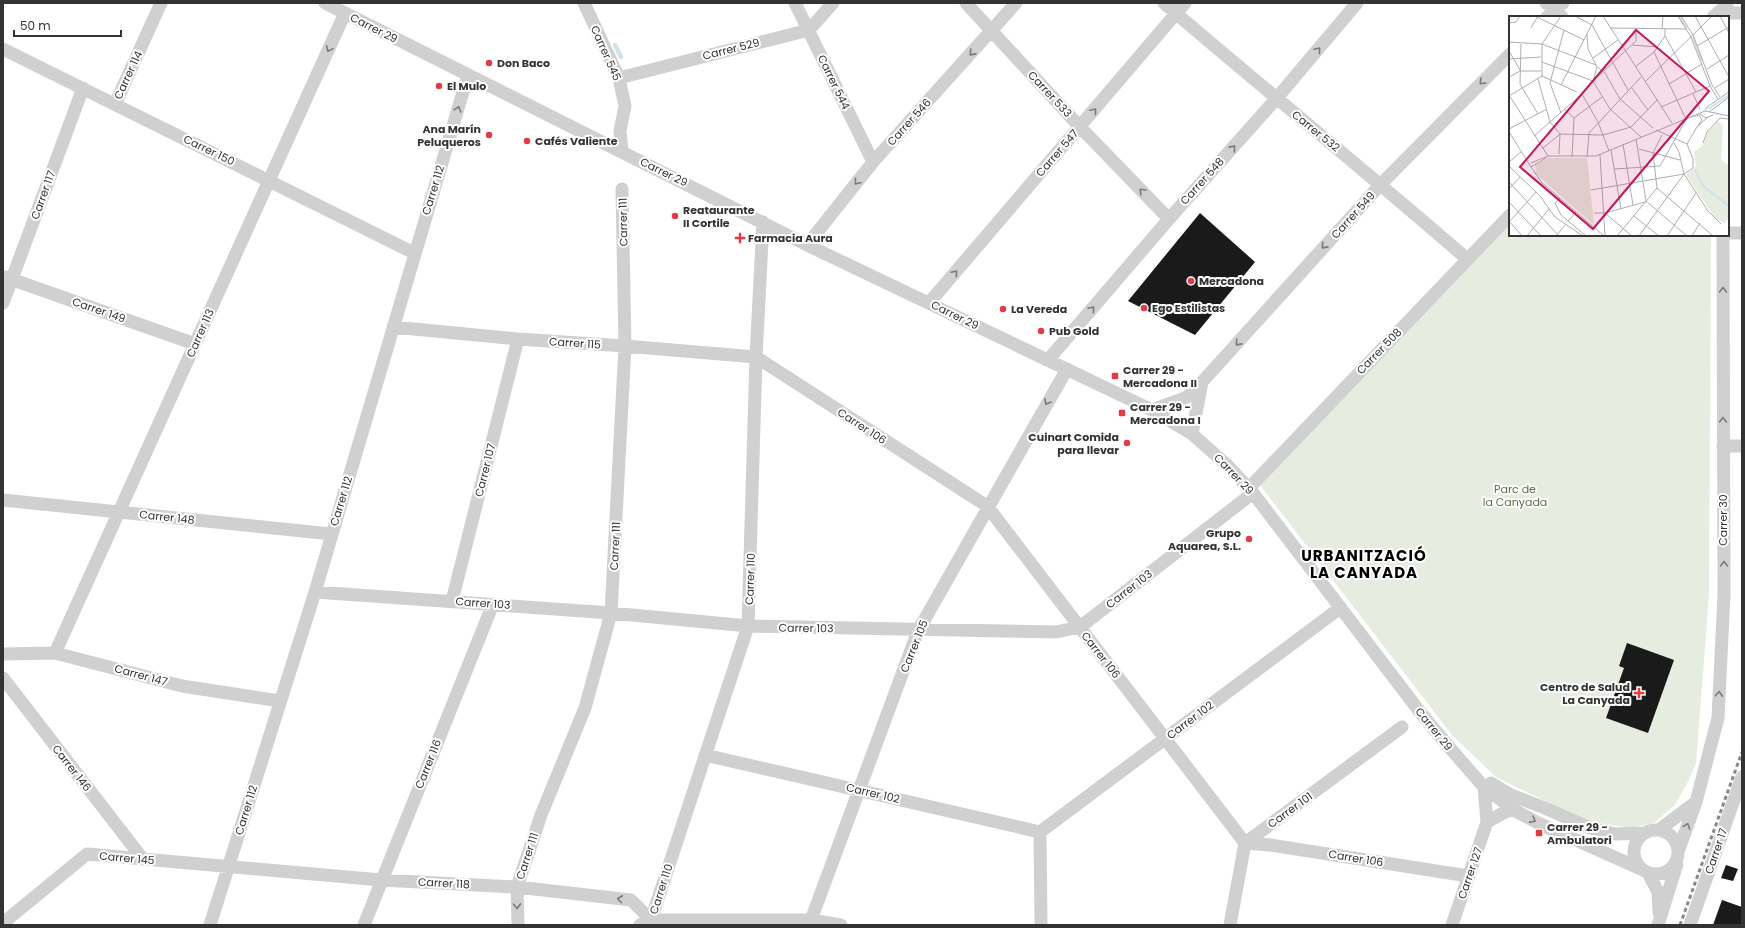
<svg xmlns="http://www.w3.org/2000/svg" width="1745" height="928" font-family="Poppins,sans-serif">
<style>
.green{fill:#e6ecdf}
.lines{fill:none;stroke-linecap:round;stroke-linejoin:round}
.stream{stroke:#cfe2ee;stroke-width:4.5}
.building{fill:#1a1a1a}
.street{stroke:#d0d0d0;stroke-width:13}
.rail{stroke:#888;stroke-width:3;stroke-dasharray:4 3;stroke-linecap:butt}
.oneway{stroke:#7a7a7a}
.poi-dot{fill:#e63946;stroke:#fff;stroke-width:1.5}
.labels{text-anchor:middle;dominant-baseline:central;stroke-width:4;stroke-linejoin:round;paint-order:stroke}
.street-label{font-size:11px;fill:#333;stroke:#fff}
.poi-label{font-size:11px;font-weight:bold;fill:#333;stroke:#fff;text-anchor:start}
.park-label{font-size:11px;fill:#56703f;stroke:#fff}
.district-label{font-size:15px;font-weight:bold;letter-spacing:1px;fill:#000;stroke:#fff}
.inset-river{fill:none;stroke:#cfe2ee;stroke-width:2}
.inset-road{fill:none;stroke:#adadad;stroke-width:1}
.view{fill:#c2185b;fill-opacity:0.15;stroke:#c2185b;stroke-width:2}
.inset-edge{fill:none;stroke:#333;stroke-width:2}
</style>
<rect width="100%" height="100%" fill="#fff"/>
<path class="green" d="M 1510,219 L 1510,235 L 1711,235 L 1709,596 L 1696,763 L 1689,780 L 1674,806 L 1654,823 L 1630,828 L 1586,821 L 1496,777 L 1452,735 L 1260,485 Z"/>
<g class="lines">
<path class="stream" d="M 615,45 L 621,57"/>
</g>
<path class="building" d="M 1200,213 L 1255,262 L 1195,335 L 1128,301 Z
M 1627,643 L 1674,660 L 1648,733 L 1606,718 L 1624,668 L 1619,666 Z
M 1726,865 L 1738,869 L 1733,881 L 1721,878 Z
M 1722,900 L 1742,907 L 1742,925 L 1713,925 Z"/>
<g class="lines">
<path class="street" d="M 325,3 L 807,245 L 1152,410 L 1192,434 L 1227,465 L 1253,493 L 1420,712 L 1449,747 L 1484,787 L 1514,810 L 1538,823 L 1641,869
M 584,3 L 619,78 L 625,106 L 620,131 L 622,151
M 795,3 L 873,162
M 966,3 L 1080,127 L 1169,219
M 1164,3 C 1264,89 1367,172 1467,259
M 1546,3 L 1556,9 L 1562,17
M 1727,13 L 1742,13
M 1547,17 L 1563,3
M 1713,17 L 1727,5
M 3,49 L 414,253
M 619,78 L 809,30 L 833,3
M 115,104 L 161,3
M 1728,233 L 1742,233
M 807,245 L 873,162 L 1016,3
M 5,277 L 195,344
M 3,303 L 83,88
M 929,303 L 1185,3
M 393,327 L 518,339 L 625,346 L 756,357 L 987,506 L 1245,843 L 1270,845 L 1468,876
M 1048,360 L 1169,219 L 1276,99 L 1357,3
M 1152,410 L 1187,397 L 1202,382 L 1381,184 L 1510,54
M 1192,434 L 1202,382
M 1723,446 L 1742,446
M 1249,488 L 1510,215
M 3,500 L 331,534
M 315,592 L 611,613 L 748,626 L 1056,632 L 1080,627 L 1253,493
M 452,601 L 518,339
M 55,653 L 345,13
M 3,654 L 55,653 L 182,686 L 280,701
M 3,678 L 142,858
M 705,755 L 1040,832
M 1491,783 L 1511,795 L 1547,809 L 1590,828 L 1616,834 L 1644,833
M 1487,822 L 1505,812 L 1514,810
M1634 852a22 22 0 1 1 44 0a22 22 0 1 1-44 0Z
M 1659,830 L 1696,802
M 1679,849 L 1696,802 L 1718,718 L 1724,595 L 1723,235
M 1648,873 L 1658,892 L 1659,913
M 651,920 L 748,626 L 756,357 L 763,222
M 811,920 L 918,631 L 1067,369
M 3,923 L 87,854 L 381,880 L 517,887 L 631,900 L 651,920 L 652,925
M 210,925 L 315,592 L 468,75
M 364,925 L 493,604
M 518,925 L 517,887 L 541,815 L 585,708 L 611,613 L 625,346 L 622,189
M 640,925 L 651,920 L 811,920 L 841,925
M 1041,925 L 1040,832 L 1340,608
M 1230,925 L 1245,843 L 1402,727
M 1452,925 L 1487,822 L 1484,787
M 1658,925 L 1677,864
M 1690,925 L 1742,777"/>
<path class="rail" d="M 1680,925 L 1742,752"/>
</g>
<defs><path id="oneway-chevron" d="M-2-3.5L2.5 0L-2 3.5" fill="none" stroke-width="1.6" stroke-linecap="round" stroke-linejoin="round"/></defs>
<g class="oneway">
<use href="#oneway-chevron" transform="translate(329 49) rotate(114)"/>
<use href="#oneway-chevron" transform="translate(1318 50) rotate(-50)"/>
<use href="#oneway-chevron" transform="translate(972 53) rotate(132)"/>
<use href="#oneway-chevron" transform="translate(1482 82) rotate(135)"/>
<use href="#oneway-chevron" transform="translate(458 109) rotate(-73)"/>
<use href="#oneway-chevron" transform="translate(1094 111) rotate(-50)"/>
<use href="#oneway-chevron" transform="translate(1233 148) rotate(-48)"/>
<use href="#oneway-chevron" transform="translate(857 182) rotate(128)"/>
<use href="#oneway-chevron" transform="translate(1142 191) rotate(-134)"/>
<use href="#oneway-chevron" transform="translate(1324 246) rotate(132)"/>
<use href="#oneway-chevron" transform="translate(955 273) rotate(-49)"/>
<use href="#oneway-chevron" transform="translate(1723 290) rotate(-90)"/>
<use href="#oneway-chevron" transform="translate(1092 309) rotate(-49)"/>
<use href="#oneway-chevron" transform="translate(1238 343) rotate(132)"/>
<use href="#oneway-chevron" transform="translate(1047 402) rotate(120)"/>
<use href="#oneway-chevron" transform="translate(1723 420) rotate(-90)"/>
<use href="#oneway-chevron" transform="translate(1724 564) rotate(-90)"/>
<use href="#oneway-chevron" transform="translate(1719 694) rotate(-86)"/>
<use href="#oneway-chevron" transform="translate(1533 820) rotate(29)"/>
<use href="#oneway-chevron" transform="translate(1687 826) rotate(-70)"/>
<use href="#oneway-chevron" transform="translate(620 899) rotate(-173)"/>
<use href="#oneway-chevron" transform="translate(517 906) rotate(89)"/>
</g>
<g class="poi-dot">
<circle cx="489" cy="63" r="4"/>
<circle cx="439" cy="86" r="4"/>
<circle cx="489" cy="135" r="4"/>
<circle cx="527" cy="141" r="4"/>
<circle cx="675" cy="216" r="4"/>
<path d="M738 232h4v4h4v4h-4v4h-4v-4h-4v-4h4z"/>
<circle cx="1191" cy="281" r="4"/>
<circle cx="1144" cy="308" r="4"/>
<circle cx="1003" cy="309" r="4"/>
<circle cx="1041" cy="331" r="4"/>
<rect x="1111" y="372" width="8" height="8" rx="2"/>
<rect x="1118" y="409" width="8" height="8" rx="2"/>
<circle cx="1127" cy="443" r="4"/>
<circle cx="1249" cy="539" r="4"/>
<path d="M1637 687h4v4h4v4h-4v4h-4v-4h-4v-4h4z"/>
<rect x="1535" y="829" width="8" height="8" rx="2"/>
</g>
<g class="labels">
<g class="street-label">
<text transform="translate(374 28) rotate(27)">Carrer 29</text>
<text transform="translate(731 49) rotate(-14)">Carrer 529</text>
<text transform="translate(606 53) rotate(66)">Carrer 545</text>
<text transform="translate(128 75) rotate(-65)">Carrer 114</text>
<text transform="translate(834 82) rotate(64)">Carrer 544</text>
<text transform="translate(1050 94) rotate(47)">Carrer 533</text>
<text transform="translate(909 122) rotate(-48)">Carrer 546</text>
<text transform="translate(1316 131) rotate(39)">Carrer 532</text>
<text transform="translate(209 150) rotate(26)">Carrer 150</text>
<text transform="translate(1057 153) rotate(-49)">Carrer 547</text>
<text transform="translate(664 172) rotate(26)">Carrer 29</text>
<text transform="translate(1202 181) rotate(-48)">Carrer 548</text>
<text transform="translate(433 190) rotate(-73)">Carrer 112</text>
<text transform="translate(43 195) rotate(-70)">Carrer 117</text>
<text transform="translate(1353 215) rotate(-48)">Carrer 549</text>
<text transform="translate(623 222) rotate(-91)">Carrer 111</text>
<text transform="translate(99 310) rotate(19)">Carrer 149</text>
<text transform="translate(955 315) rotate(26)">Carrer 29</text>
<text transform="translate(200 333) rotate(-66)">Carrer 113</text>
<text transform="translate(575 343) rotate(4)">Carrer 115</text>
<text transform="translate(1379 351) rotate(-46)">Carrer 508</text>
<text transform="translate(862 426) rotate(33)">Carrer 106</text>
<text transform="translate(485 470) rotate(-76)">Carrer 107</text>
<text transform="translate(1234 474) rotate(46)">Carrer 29</text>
<text transform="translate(341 501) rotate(-73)">Carrer 112</text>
<text transform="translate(167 517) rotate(6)">Carrer 148</text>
<text transform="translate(1723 520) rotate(-90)">Carrer 30</text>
<text transform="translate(615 546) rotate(-87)">Carrer 111</text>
<text transform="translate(750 579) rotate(-88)">Carrer 110</text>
<text transform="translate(1129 589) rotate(-38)">Carrer 103</text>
<text transform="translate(483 603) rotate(4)">Carrer 103</text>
<text transform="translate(806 628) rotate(1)">Carrer 103</text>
<text transform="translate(914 646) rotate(-68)">Carrer 105</text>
<text transform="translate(1101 655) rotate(52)">Carrer 106</text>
<text transform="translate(141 675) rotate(15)">Carrer 147</text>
<text transform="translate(1190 720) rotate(-37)">Carrer 102</text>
<text transform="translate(1434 729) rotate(51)">Carrer 29</text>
<text transform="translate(428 764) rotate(-68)">Carrer 116</text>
<text transform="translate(72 768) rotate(52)">Carrer 146</text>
<text transform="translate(873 793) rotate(13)">Carrer 102</text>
<text transform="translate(246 810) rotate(-73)">Carrer 112</text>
<text transform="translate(1290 810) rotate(-36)">Carrer 101</text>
<text transform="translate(1716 851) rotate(-71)">Carrer 17</text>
<text transform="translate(527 856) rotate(-72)">Carrer 111</text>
<text transform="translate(127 858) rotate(5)">Carrer 145</text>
<text transform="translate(1356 858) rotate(9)">Carrer 106</text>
<text transform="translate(1470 873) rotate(-71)">Carrer 127</text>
<text transform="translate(444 883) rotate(3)">Carrer 118</text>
<text transform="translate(661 889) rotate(-72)">Carrer 110</text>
</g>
<g class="poi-label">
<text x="497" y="63">Don Baco</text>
<text x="447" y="86">El Mulo</text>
<text x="481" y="129" text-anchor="end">Ana Marín<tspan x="481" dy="13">Peluqueros</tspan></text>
<text x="535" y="141">Cafés Valiente</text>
<text x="683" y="210">Reataurante<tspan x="683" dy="13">II Cortile</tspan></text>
<text x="748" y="238">Farmacia Aura</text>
<text x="1199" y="281">Mercadona</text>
<text x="1152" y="308">Ego Estilistas</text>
<text x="1011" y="309">La Vereda</text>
<text x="1049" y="331">Pub Gold</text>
<text x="1123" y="370">Carrer 29 -<tspan x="1123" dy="13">Mercadona II</tspan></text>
<text x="1130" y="407">Carrer 29 -<tspan x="1130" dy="13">Mercadona I</tspan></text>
<text x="1119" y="437" text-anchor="end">Cuinart Comida<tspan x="1119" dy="13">para llevar</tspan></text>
<text x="1241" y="533" text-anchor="end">Grupo<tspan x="1241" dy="13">Aquarea, S.L.</tspan></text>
<text x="1630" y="687" text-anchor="end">Centro de Salud<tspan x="1630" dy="13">La Canyada</tspan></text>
<text x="1547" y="827">Carrer 29 -<tspan x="1547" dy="13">Ambulatori</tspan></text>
</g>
<g class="park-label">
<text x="1515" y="489">Parc de<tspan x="1515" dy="13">la Canyada</tspan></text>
</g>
<g class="district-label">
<text x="1364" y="555">URBANITZACIÓ<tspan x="1364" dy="17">LA CANYADA</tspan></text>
</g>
</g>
<g transform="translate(1509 16)">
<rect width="220" height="220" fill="#fff"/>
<path d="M 209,105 L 214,110 L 212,144 L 219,149 L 220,202 L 215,207 L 206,202 L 177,159 L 187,150 L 185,136 L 194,129 L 199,116 ZM 39,142 L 78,142 L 85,209 L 27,158 L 26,149 Z" fill="#e6ecdf"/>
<path class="inset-river" d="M 170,0 L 178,12M 184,22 L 193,45M 199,93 L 220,79M 186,154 L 195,171 L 220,190"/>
<path class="inset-road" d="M 26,0 L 75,24M 66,0 L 83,9 L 119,74M 94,0 L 163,107M 169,0 L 182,21 L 201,70 L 209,83M 172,0 L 184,19 L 203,69 L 211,81M 186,0 L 220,61M 211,0 L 220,17M 0,7 L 7,6 L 11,0M 22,12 L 29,0M 101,12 L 178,13M 153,13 L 154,0M 156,13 L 156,20 L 187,76M 78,18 L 79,33 L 88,51 L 96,57 L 111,83 L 144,112M 0,26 L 33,28 L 87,49M 12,28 L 11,68 L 29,98M 33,28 L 52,0M 33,28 L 33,60M 123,29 L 149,31M 188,30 L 220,11M 0,35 L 11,54M 145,36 L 176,101M 84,42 L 109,24M 0,43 L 32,41M 33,46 L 84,65M 126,51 L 145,36 L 156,20M 198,53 L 220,39M 33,60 L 68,76M 0,61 L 11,55 L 32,55M 29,63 L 41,106 L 51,118 L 50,138M 84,65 L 101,93 L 132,121M 84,65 L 127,25 L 127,12M 136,66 L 203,0M 160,68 L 193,48M 52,69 L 87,0M 122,71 L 139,94M 206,72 L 220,63M 73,78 L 89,106 L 100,135M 184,78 L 191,93M 0,79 L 39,140M 0,80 L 33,60M 152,91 L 201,70M 56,94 L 65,102 L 63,141M 196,95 L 198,91 L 220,76M 200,96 L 220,81M 52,97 L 41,67 L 55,14M 189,97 L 197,102 L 204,99M 65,102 L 93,81M 0,113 L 38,93M 0,116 L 22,151 L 37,142M 25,120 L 73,78 L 84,65 L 88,51M 127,123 L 137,185M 165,127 L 170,136 L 175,158 L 199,195 L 212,208M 194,127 L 198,116 L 211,102 L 220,103M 114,128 L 124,189M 178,128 L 188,111 L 199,101M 33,133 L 51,118 L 94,119 L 122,111 L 148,84M 130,133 L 171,144M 102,134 L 112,193M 91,139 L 96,220M 78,141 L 80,117 L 132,61M 0,146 L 12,136M 22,147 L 39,140 L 87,140 L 196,95 L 220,100M 0,150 L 31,180 L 46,201 L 74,220M 22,151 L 33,167 L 95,220M 220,151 L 220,170M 105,153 L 151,150 L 178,102 L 190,99 L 193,104 L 188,111M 0,166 L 50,220M 148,172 L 204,220M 148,172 L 144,137 L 153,119M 0,173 L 11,161M 82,174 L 175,158 L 184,152 L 184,143 L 178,128 L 147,114M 51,182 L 46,187 L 52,199 L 77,220M 137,185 L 178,220M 0,186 L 32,220M 85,197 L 96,197 L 136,186M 96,197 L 123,220M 125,200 L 150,220M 0,205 L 13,220M 59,205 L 67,196M 0,206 L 27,176M 18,220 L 40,193M 47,220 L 57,208M 108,220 L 148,172M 130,220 L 175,158M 158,220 L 187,177M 183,220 L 191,207"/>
<path class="view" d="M 127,14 L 200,75 L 84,213 L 11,151 Z"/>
<rect width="220" height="220" class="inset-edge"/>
</g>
<rect width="1745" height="928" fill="none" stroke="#333333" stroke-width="8"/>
<path d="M14 30v6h107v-6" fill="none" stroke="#333333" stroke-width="2"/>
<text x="20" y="30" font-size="12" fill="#333333" stroke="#ffffff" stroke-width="3" paint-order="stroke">50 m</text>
</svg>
